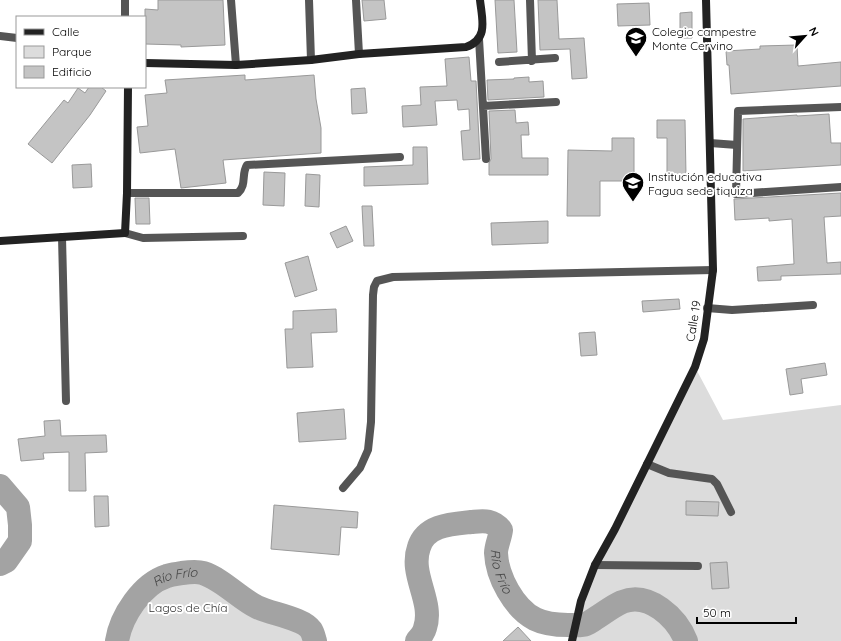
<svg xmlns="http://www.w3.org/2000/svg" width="841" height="641" font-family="Quicksand,sans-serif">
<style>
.green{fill:#dcdcdc}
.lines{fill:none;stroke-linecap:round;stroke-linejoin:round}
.river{stroke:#a3a3a3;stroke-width:24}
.building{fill:#c4c4c4;stroke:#999}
.lane{stroke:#555;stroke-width:8}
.street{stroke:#555;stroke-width:8}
.secondary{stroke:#222;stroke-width:8}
.labels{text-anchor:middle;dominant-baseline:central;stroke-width:4;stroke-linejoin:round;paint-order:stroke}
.poi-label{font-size:12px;fill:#000;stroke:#fff;text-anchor:start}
.street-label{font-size:12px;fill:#000;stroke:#fff}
.park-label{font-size:12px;fill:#333;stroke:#fff}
.water-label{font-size:13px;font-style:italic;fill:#444;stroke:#fff}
</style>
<rect width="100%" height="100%" fill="#fff"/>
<path class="green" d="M 695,367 L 723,420 L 841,405 L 841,641 L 572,641 L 581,601 Z
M 188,572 L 202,572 L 216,578 L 228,588 L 257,607 L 302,623 L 310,629 L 315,641 L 117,641 C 121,615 141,586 166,576 C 173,573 181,573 188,572 Z"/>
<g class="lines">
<g class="river">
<path d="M 0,486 L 18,507 L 20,525 L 20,541 L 6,561 L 0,564"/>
<path id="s1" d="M 117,641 C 121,616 142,584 167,576 C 172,574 177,574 182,573 C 189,572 197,571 203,573 C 222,579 239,598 257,607 C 271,614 303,618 311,630 C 313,633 314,638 315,641"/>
<path id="s2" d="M 417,641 C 420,637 424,633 425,628 C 434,601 409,575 419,547 C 426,525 451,524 471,522 C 483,521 492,519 501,530 C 500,538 496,546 496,553 C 497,577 514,608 535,619 C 545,624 557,625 568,625 C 573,625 581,626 586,624 C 589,623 593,620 596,618 C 604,613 613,606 622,602 C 649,591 677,618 686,641"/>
</g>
</g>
<path class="building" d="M 158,0 L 223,0 L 225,45 L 181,47 L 181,45 L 145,44 L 145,9 L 158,10 Z
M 362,0 L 384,0 L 386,19 L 364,21 Z
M 495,0 L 514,0 L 517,52 L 498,53 Z
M 538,0 L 557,0 L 559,39 L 584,38 L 587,78 L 572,79 L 570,49 L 540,50 Z
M 649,3 L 650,25 L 618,26 L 617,4 Z
M 692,12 L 692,38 L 680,38 L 680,13 Z
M 797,45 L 798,66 L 841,62 L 841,86 L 731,94 L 729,65 L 727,65 L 726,51 L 760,49 L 760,46 Z
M 469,57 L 471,81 L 476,81 L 480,159 L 463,160 L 461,131 L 470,130 L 469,109 L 458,110 L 457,100 L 435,101 L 437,125 L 403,127 L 402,106 L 421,105 L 420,87 L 447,86 L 445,59 Z
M 245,75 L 245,80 L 314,75 L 316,99 L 321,128 L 321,153 L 223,160 L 226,183 L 181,188 L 175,149 L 140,153 L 137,127 L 148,126 L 145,95 L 167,93 L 165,80 Z
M 529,77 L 529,82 L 543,81 L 544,97 L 488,100 L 487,80 L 514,79 L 514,78 Z
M 89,87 L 101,87 L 106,91 L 90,115 L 52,163 L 28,144 L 64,100 L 68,103 L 78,88 L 85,93 Z
M 365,88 L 367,113 L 352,114 L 351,89 Z
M 515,110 L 516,123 L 528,122 L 529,135 L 521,135 L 522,158 L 548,158 L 548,175 L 489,175 L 489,163 L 491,159 L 489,111 Z
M 829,114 L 831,143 L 841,143 L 841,165 L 743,171 L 743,119 L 797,115 L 797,116 Z
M 657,120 L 685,120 L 686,176 L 667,177 L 667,138 L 657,138 Z
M 612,138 L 634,138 L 634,181 L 600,181 L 600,216 L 567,216 L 568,150 L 612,151 Z
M 413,147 L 427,147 L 428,184 L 364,186 L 364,167 L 413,165 Z
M 91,164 L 92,187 L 73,188 L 72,165 Z
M 264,172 L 285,173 L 284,206 L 263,205 Z
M 306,174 L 320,175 L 319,207 L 305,206 Z
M 841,193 L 841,216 L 824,217 L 827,263 L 841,262 L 841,274 L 781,276 L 781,280 L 758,281 L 757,267 L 794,264 L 792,219 L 769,221 L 769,218 L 735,220 L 734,199 Z
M 135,198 L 149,198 L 150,224 L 136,224 Z
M 362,206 L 372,206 L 374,246 L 364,246 Z
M 548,221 L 548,243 L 492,245 L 491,223 Z
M 346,226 L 353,241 L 337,248 L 330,233 Z
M 308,256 L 317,290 L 295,297 L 285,263 Z
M 679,299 L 680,309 L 643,312 L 642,301 Z
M 336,309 L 337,332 L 311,333 L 313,367 L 287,368 L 285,329 L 293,329 L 293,311 Z
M 595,332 L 597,355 L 581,356 L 579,333 Z
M 825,363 L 827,375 L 801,379 L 803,393 L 790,395 L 786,369 Z
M 344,409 L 346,439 L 299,442 L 297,413 Z
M 60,420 L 61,436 L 106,435 L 107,452 L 85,453 L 86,491 L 69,491 L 69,452 L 43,453 L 44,459 L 21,461 L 18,439 L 45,436 L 44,421 Z
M 94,496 L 108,496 L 109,526 L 95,527 Z
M 686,501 L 719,502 L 718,516 L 686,515 Z
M 274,505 L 358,512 L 357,528 L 341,527 L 339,555 L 271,549 Z
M 727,562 L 729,588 L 712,589 L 710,563 Z
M 518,627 L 531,641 L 503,641 Z"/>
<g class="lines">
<path class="lane" d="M 707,308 L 732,310 L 813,305
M 647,464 L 669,473 L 712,479 L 717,484 L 731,512
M 595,565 L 698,566"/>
<path class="street" d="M 125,0 L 125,17
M 231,0 L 236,65
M 309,0 L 311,60
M 356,0 L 359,54
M 530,0 L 532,61
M 0,36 L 17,38
M 479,39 L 486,159
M 499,62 L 555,58
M 483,106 L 556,102
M 841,107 L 738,111 L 736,194 L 841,187
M 710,143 L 737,145
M 127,193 L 238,193 C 247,185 241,174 247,165 L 400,157
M 125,233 L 143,238 L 243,236
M 62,237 L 66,401
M 343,488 L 360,468 L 368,450 L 371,422 L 373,295 L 374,287 L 377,281 L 393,277 L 713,270"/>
<path class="secondary" d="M 145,63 L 236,65 L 311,60 L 359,54 L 466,47 C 489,39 482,19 480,0
M 0,241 L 125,233 L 127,193 L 128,87
M 572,641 L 581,601 L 595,565 L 615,529 L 695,367 L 704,339 L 713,270 L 706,0"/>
</g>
<defs>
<g id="school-pin" transform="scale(1.15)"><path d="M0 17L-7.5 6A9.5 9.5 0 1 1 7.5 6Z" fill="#000" stroke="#fff"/><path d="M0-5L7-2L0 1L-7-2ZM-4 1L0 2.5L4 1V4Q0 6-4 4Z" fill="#fff"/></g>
</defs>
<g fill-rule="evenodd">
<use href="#school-pin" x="636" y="38"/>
<use href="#school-pin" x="633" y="183"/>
</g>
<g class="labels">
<g class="poi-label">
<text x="652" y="31">Colegio campestre<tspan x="652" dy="14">Monte Cervino</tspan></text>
<text x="648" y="176">Institución educativa<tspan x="648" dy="14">Fagua sede tiquiza</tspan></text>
</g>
<g class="street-label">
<text transform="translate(693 321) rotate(-81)">Calle 19</text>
</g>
<g class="park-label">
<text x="188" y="607">Lagos de Chía</text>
</g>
<g class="water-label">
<text stroke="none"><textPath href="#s2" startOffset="235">Río Frío</textPath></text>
<text stroke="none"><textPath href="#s1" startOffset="93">Río Frío</textPath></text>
</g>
</g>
<rect x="16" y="16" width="130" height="72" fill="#ffffff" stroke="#999999"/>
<rect x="24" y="29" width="20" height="6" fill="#222222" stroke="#999999"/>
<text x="52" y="36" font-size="12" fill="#000000">Calle</text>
<rect x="24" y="46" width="20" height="12" fill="#dcdcdc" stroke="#999999"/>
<text x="52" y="56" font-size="12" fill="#000000">Parque</text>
<rect x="24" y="66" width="20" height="12" fill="#c4c4c4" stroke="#999999"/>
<text x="52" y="76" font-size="12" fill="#000000">Edificio</text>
<g transform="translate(805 36) rotate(63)" stroke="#ffffff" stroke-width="3" paint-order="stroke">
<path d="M0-3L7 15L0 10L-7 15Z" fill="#000000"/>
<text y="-6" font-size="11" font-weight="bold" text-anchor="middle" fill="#000000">N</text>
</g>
<path d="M697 617v6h99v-6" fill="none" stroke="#000000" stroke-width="2"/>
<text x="703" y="617" font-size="12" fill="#000000" stroke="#ffffff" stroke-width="3" paint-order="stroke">50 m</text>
</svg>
